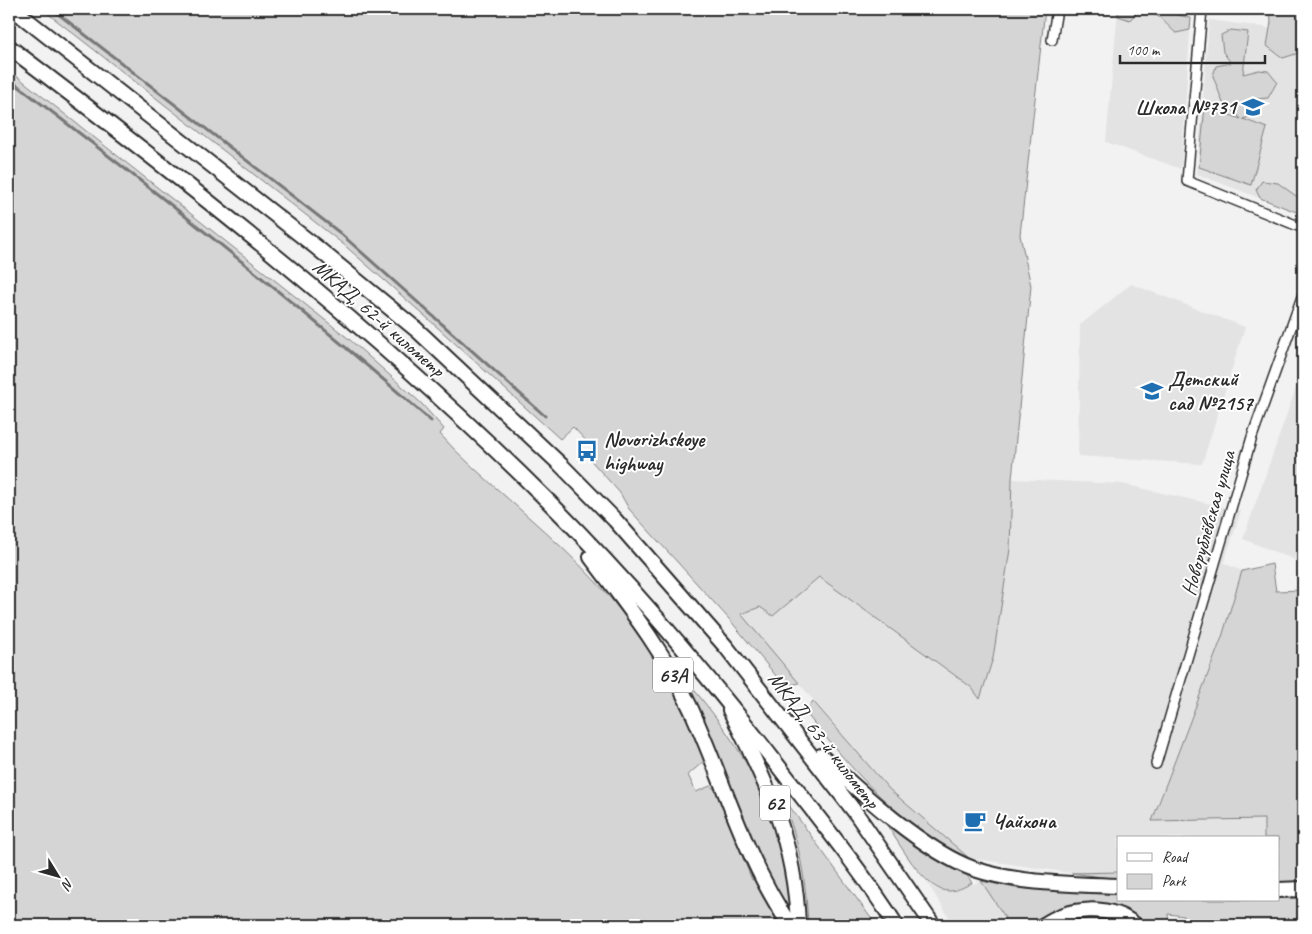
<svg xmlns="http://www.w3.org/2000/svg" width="1312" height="934" font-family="Caveat,sans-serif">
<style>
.built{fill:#e3e3e3}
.green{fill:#d5d5d5;stroke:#808080}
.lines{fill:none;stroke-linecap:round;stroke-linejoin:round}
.stream{stroke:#787878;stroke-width:3}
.minor-casing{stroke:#2b2b2b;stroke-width:12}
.primary-casing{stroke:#2b2b2b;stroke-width:18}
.trunk-casing{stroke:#2b2b2b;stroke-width:18}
.minor{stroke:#fff;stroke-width:9}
.primary{stroke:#fff;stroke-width:14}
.trunk{stroke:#fff;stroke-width:14}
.labels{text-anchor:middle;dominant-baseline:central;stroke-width:4;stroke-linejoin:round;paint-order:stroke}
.shield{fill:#fff;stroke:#6b6b6b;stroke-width:1}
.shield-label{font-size:20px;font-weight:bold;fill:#2b2b2b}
.poi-label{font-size:21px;font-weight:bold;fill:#2b2b2b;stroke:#fff;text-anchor:start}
.street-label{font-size:21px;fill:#2b2b2b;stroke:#fff}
</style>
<rect width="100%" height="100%" fill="#f2f2f2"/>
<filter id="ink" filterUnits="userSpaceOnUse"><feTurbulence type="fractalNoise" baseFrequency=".02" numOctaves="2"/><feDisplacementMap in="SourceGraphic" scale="10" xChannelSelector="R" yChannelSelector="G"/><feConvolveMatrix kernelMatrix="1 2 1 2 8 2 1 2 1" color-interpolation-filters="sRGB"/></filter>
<g filter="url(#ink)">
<path class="built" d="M 1118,9 L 1152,9 L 1191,18 L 1181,169 L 1106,142 Z
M 1209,20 L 1264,27 L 1303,41 L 1303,215 L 1197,174 Z
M 1131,284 L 1245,327 L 1202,464 L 1078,456 L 1080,325 Z
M 1303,368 L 1303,563 L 1243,539 Z
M 1012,479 L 1123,484 L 1241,511 L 1224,563 L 1242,571 L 1222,637 L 1152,820 L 1264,819 L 1264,838 L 1118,838 L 1118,872 L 1071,873 L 969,858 L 889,789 L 740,614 L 760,607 L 773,616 L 819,577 L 971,687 L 980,698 L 993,658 L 1010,549 Z
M 926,881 L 936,889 L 957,890 L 981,881 L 1005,917 L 1000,925 L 954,925 Z"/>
<path class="green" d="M 42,9 L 1045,9 L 1020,235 L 1031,286 L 1012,479 L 1010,549 L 993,658 L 980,699 L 971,687 L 819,577 L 773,616 L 760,607 L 741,614 L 799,683 L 788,686 L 782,683 L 729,619 L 629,509 L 620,493 L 586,455 L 593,448 L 573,427 L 560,439 L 426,317 L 343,244 Z
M 1118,9 L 1152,9 L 1191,18 L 1190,30 L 1176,33 C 1157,17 1165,15 1137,12 L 1130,20 L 1118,16 Z
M 1270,9 L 1303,9 L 1302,52 L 1283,58 L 1267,46 L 1271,22 Z
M 1231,30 L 1248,32 L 1243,74 L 1259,70 L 1268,71 L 1277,82 L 1268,98 L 1256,99 L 1256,115 L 1243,119 L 1267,128 L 1251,185 L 1199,167 L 1205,106 L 1241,119 L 1232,109 L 1223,103 L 1213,76 L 1216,66 L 1231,63 L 1223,52 L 1221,35 Z
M 9,70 L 349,339 L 421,403 L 444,429 L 440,434 L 455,450 C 501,495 553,535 596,582 C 643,632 676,694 704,756 L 704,761 L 688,775 L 696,792 L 710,786 L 716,790 L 752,880 L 767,872 L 689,687 L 691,686 C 735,739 769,791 785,860 C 789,881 789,904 789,925 L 9,925 Z
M 1262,181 L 1278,183 L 1303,201 L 1303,213 L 1299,213 L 1260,198 L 1256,190 Z
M 1272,564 L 1276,591 L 1303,590 L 1303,881 L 1278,882 L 1278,838 L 1264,838 L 1264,819 L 1152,821 L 1222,637 L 1242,571 Z
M 813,701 L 889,789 L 969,858 C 902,828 854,772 809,717 L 807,709 Z
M 785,800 L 876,925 L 808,925 C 806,882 800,842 783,802 Z
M 884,821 C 911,842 935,863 967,875 L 972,883 C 964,887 957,891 949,891 C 924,892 898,840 884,821 Z
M 1118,872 L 1118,879 L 1071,873 Z
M 981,881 L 1015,888 L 1118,895 L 1118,900 L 1278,900 L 1278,898 L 1303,898 L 1303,925 L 1185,925 L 1184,916 L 1168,914 L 1169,925 L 1144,925 L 1128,914 L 1050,914 L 1034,925 L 1000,925 L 1005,917 Z"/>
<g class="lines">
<path class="stream" d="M 52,9 L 340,233 L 545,416
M 9,79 C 153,189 295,301 431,421
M 1069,921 L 1070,925"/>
<g class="minor-casing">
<path id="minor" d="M 1202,9 L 1187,181 L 1303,228
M 1052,40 L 1057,9
M 1156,764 L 1252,437 L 1303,294"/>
</g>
<g class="primary-casing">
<path id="primary" d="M 730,710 C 767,783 795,841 798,925
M 1044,925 C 1070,907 1109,904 1135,925"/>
</g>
<g class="trunk-casing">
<path id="trunk" d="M 13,9 L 316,247 L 417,330 L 561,465 L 615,520 L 727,648 L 855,812 L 933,925
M 9,47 C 195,188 378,332 544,497 C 627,579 701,667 772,758 C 814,813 859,867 896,925
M 591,557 C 628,606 665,653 691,709 C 724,782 745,859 790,925
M 821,756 C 860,792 925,852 974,869 C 1019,884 1071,884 1118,886
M 1278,890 L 1303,889"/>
</g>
<use href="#minor" class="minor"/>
<use href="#primary" class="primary"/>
<use href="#trunk" class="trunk"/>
</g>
</g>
<defs>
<g id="school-bare" transform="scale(1.725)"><path d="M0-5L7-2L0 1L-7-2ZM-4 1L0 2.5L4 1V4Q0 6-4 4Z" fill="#1f6fb2" stroke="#fff" stroke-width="2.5" paint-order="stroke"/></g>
<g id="bus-bare" transform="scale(1.725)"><path d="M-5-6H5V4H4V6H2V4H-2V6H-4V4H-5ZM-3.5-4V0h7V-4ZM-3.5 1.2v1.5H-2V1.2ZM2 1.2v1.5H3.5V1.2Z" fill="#1f6fb2" stroke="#fff" stroke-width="2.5" paint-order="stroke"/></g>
<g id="cafe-bare" transform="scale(1.725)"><path d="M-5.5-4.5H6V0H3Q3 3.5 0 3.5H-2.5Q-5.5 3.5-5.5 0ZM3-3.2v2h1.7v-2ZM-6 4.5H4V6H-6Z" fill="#1f6fb2" stroke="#fff" stroke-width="2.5" paint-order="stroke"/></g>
</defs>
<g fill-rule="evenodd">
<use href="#school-bare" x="1253" y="107"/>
<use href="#school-bare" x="1152" y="391"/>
<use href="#bus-bare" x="587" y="451"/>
<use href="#cafe-bare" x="975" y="821"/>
</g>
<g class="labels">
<g class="shield">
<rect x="653" y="657.5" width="40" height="35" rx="4"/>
<rect x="760" y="785.5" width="30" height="35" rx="4"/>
</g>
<g class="shield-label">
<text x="673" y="675">63A</text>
<text x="775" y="803">62</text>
</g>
<g class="poi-label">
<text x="1236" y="107" text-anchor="end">Школа №731</text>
<text x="1168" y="379">Детский<tspan x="1168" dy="24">сад №2157</tspan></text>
<text x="604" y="439">Novorizhskoye<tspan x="604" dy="24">highway</tspan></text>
<text x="992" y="821">Чайхона</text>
</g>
<g class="street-label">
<text transform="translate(379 318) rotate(41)">МКАД, 62-й километр</text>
<text transform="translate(1208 523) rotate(-74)">Новорублёвская улица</text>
<text transform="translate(824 740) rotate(52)">МКАД, 63-й километр</text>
</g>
</g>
<rect width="1312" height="934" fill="none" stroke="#fff" stroke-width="30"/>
<rect x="15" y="15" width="1282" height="904" fill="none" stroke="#2b2b2b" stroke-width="2" filter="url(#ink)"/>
<rect x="1117" y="836" width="162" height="65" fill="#ffffff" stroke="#aaaaaa"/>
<rect x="1127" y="853" width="25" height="8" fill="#ffffff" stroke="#aaaaaa"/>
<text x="1162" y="862" font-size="15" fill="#2b2b2b">Road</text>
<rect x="1127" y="874" width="25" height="15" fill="#d5d5d5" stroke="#aaaaaa"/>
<text x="1162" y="886" font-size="15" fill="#2b2b2b">Park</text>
<g transform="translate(58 876) rotate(127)" stroke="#ffffff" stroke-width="4" paint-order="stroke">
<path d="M0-4L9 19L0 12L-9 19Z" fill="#2b2b2b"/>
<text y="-8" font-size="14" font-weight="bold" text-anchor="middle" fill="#2b2b2b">N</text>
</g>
<path d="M1120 55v8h145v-8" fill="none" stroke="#2b2b2b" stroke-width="2.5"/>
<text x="1127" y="55" font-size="15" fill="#2b2b2b" stroke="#ffffff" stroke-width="4" paint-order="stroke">100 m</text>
</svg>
